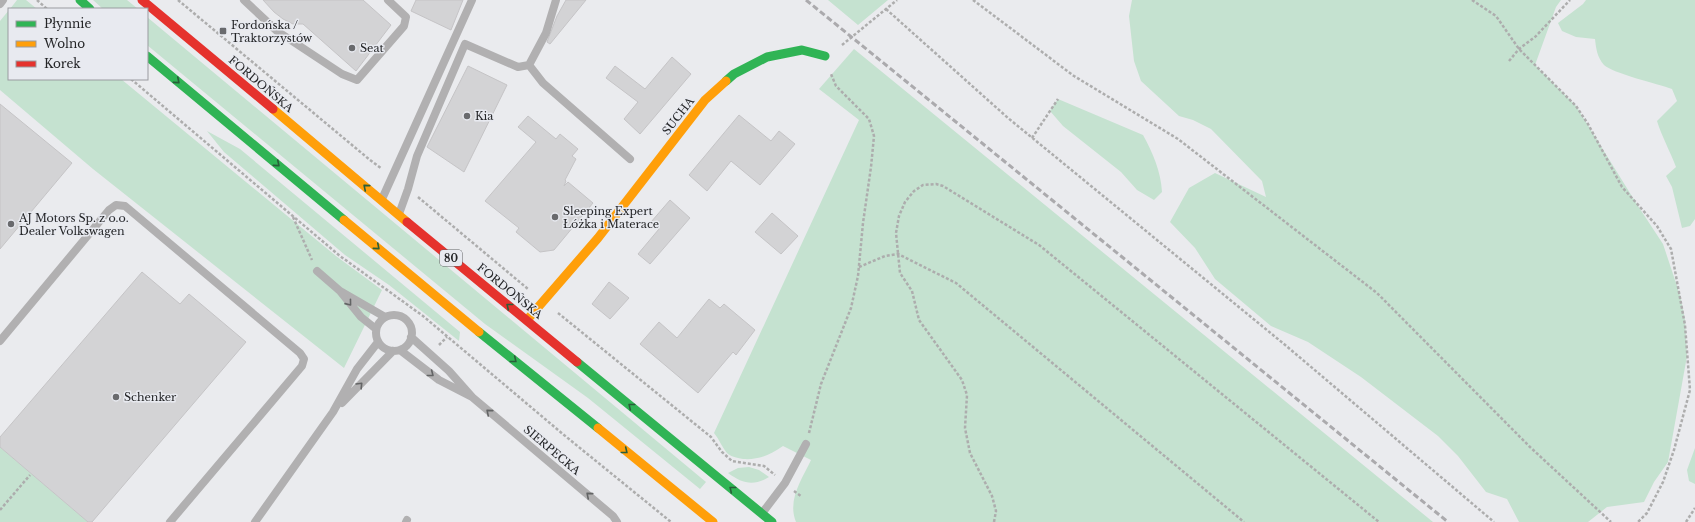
<svg xmlns="http://www.w3.org/2000/svg" width="1695" height="522" font-family="'Libre Baskerville',serif">
<style>
.green{fill:#c5e2d0}
.building{fill:#d3d3d5;stroke:#c5c4c6}
.lines{fill:none;stroke-linecap:round;stroke-linejoin:round}
.path{stroke:#adadad;stroke-width:2.5;stroke-dasharray:3 2;stroke-linecap:butt}
.lane{stroke:#b1b0b1;stroke-width:8}
.fast{stroke:#30b455;stroke-width:9}
.slow{stroke:#ff9f0a;stroke-width:9}
.jam{stroke:#e5322d;stroke-width:9}
.rail{stroke:#abaaad;stroke-width:3;stroke-dasharray:6 3;stroke-linecap:butt}
.oneway{stroke:#295e39}
.oneway2{stroke:#636465}
.poi-dot{fill:#696a6d;stroke:#e8eaf0;stroke-width:1.5}
.labels{text-anchor:middle;dominant-baseline:central;stroke-width:3;stroke-linejoin:round;paint-order:stroke}
.shield{fill:#e8eaf0;stroke:#5f6063;stroke-width:1}
.shield-label{font-size:10px;font-weight:bold;fill:#242527}
.poi-label{font-size:11px;fill:#242527;stroke:#e8eaf0;text-anchor:start}
.street-label{font-size:11px;fill:#242527;stroke:#e8eaf0}
</style>
<rect width="100%" height="100%" fill="#eaebee"/>
<path class="green" d="M 17,0 L 26,0 L 37,9 L 10,9 Z
M 93,0 L 127,0 L 138,9 L 103,9 Z
M 828,0 L 888,0 L 858,25 Z
M 1132,0 L 1561,0 L 1556,7 L 1535,65 L 1576,106 L 1638,206 L 1663,244 L 1680,295 L 1685,320 L 1687,356 L 1668,462 L 1654,482 L 1644,502 L 1607,507 L 1588,522 L 1519,522 L 1507,499 L 1486,492 L 1458,456 L 1438,436 L 1361,377 L 1308,342 L 1271,326 L 1215,279 L 1195,248 L 1170,222 L 1189,188 L 1215,173 L 1266,197 L 1262,181 L 1211,129 L 1193,120 L 1179,116 L 1141,81 L 1134,61 L 1129,16 Z
M 1586,0 L 1695,0 L 1695,219 L 1690,226 L 1682,228 L 1672,187 L 1666,176 L 1676,167 C 1670,151 1662,137 1657,121 L 1677,101 L 1672,89 C 1658,84 1612,73 1604,65 C 1597,57 1596,48 1595,39 L 1576,37 L 1562,31 L 1558,23 L 1583,4 Z
M 9,10 L 9,79 L 121,79 L 336,256 L 382,290 L 344,368 L 93,169 L 0,90 L 0,21 Z
M 147,17 L 706,482 L 700,489 L 588,398 L 485,324 L 147,45 Z
M 854,49 L 1433,522 L 796,522 C 787,500 802,479 811,460 L 783,446 C 770,455 759,460 743,459 C 738,458 732,457 728,454 C 723,449 719,439 714,433 L 859,120 L 819,89 Z
M 1058,99 L 1143,135 C 1153,153 1161,172 1162,192 L 1154,200 L 1137,190 L 1121,172 L 1063,126 L 1050,111 Z
M 207,131 L 240,149 L 460,332 L 459,341 L 389,285 L 345,255 L 224,152 Z
M 0,447 L 88,522 L 0,522 Z
M 1695,448 L 1695,484 L 1689,481 L 1687,470 Z
M 749,467 L 759,470 L 769,477 C 753,487 742,483 728,473 L 738,468 Z"/>
<path class="building" d="M 263,0 L 363,0 L 391,25 L 356,71 L 303,24 L 293,24 L 283,19 L 274,12 Z
M 416,0 L 463,0 L 451,30 L 411,11 Z
M 566,0 L 586,0 L 550,44 L 547,42 L 557,16 Z
M 672,57 L 691,74 L 640,134 L 624,119 L 638,102 L 606,78 L 615,66 L 645,89 Z
M 468,66 L 507,85 L 464,172 L 427,147 Z
M 0,104 L 72,163 L 0,249 Z
M 739,115 L 771,141 L 779,131 L 795,144 L 760,185 L 731,161 L 707,191 L 689,175 Z
M 528,116 L 556,139 L 560,134 L 578,149 L 572,156 L 576,159 L 565,180 L 566,181 L 564,186 L 568,182 L 593,203 L 554,250 L 540,252 L 516,232 L 519,228 L 485,201 L 536,142 L 518,127 Z
M 670,200 L 690,218 L 650,264 L 638,254 L 659,229 L 651,222 Z
M 772,213 L 798,236 L 781,254 L 755,232 Z
M 142,272 L 180,304 L 189,294 L 246,342 L 92,522 L 88,522 L 0,447 L 0,437 Z
M 609,282 L 629,298 L 610,319 L 592,304 Z
M 709,299 L 720,308 L 724,304 L 755,330 L 736,355 L 733,352 L 698,393 L 640,344 L 659,322 L 677,338 Z"/>
<g class="lines">
<path class="path" d="M 37,0 L 47,9
M 178,0 L 370,160 L 382,169
M 973,0 L 1074,76 L 1178,139 L 1377,293 L 1530,447 L 1611,522
M 1472,0 L 1496,16 L 1519,49 L 1576,106 L 1588,124 L 1622,187 L 1657,226 L 1671,249 L 1685,325 L 1690,390 L 1674,450 L 1663,482 L 1647,513 L 1638,522
M 886,9 L 1008,118 L 1284,344 L 1494,522
M 842,45 L 897,0
M 1509,61 L 1519,49 L 1535,37 L 1570,0
M 131,79 L 340,256 L 423,316 L 564,435 L 671,522
M 1032,138 L 1058,99
M 418,197 L 528,289
M 293,217 L 312,260
M 859,267 L 885,256 L 898,254 L 956,283 L 1244,522
M 558,313 L 711,437 L 722,452 L 732,461 L 764,466 L 775,475
M 439,345 L 447,337
M 809,433 L 821,384 L 851,308 L 858,276 L 863,223 L 871,167 L 874,136 L 869,119 L 836,86 L 831,74
M 794,491 L 801,496
M 0,510 L 30,475
M 994,522 L 996,511 L 992,496 L 970,453 L 965,428 L 967,395 L 962,380 L 919,320 L 912,291 L 900,273 L 896,233 L 899,216 L 905,202 L 914,191 L 923,185 L 936,184 L 943,186 L 1039,245 L 1379,522
M 1686,522 L 1695,508"/>
<path class="lane" d="M 244,0 L 277,31 L 342,74 L 357,80 L 404,26 L 406,17 L 388,0
M 0,4 L 3,0
M 529,65 L 543,83 L 630,159
M 382,199 L 472,0
M 399,214 L 408,189 L 417,156 L 465,44 L 518,67 L 529,65 L 546,33 L 556,0
M 317,271 L 340,291
M376 333a18 18 0 1 1 36 0a18 18 0 1 1-36 0Z
M 376,329 L 361,317 L 340,291 L 385,317
M 0,341 L 109,210 L 116,205 L 125,206 L 300,353 L 304,359 L 302,366 L 170,522
M 400,350 L 439,380 L 472,397 L 449,371 L 411,337
M 472,397 L 613,516 L 617,522
M 342,403 L 393,351
M 763,512 L 785,483 L 806,444
M 255,522 L 333,412 L 357,369 L 378,342
M 406,522 L 407,520"/>
<path class="fast" d="M 80,0 L 90,9
M 147,56 L 344,220
M 726,81 L 734,74 L 767,57 L 802,50 L 825,56
M 479,332 L 598,428
M 577,362 L 772,522"/>
<path class="slow" d="M 273,109 L 407,222
M 344,220 L 479,332
M 527,320 L 598,238 L 705,100 L 726,81
M 598,428 L 713,522"/>
<path class="jam" d="M 142,0 L 273,109
M 407,222 L 577,362"/>
<path class="rail" d="M 806,0 L 1448,522"/>
</g>
<defs><path id="oneway-chevron" d="M-2-3.5L2.5 0L-2 3.5" fill="none" stroke-width="1.6" stroke-linecap="round" stroke-linejoin="round"/></defs>
<g class="oneway">
<use href="#oneway-chevron" transform="translate(177 81) rotate(40)"/>
<use href="#oneway-chevron" transform="translate(277 164) rotate(40)"/>
<use href="#oneway-chevron" transform="translate(366 187) rotate(-140)"/>
<use href="#oneway-chevron" transform="translate(377 247) rotate(40)"/>
<use href="#oneway-chevron" transform="translate(509 306) rotate(-141)"/>
<use href="#oneway-chevron" transform="translate(514 360) rotate(39)"/>
<use href="#oneway-chevron" transform="translate(631 406) rotate(-141)"/>
<use href="#oneway-chevron" transform="translate(625 451) rotate(39)"/>
<use href="#oneway-chevron" transform="translate(732 489) rotate(-141)"/>
</g>
<g class="oneway2">
<use href="#oneway-chevron" transform="translate(349 303) rotate(51)"/>
<use href="#oneway-chevron" transform="translate(431 374) rotate(38)"/>
<use href="#oneway-chevron" transform="translate(360 385) rotate(-46)"/>
<use href="#oneway-chevron" transform="translate(489 412) rotate(-140)"/>
<use href="#oneway-chevron" transform="translate(589 495) rotate(-140)"/>
</g>
<g class="poi-dot">
<rect x="219" y="27" width="8" height="8" rx="2"/>
<circle cx="352" cy="48" r="4"/>
<circle cx="467" cy="116" r="4"/>
<circle cx="555" cy="217" r="4"/>
<circle cx="11" cy="224" r="4"/>
<circle cx="116" cy="397" r="4"/>
</g>
<g class="labels">
<rect class="shield" x="440" y="250" width="22" height="16" rx="3"/>
<g class="shield-label">
<text x="451" y="258">80</text>
</g>
<g class="poi-label">
<text x="231" y="25">Fordońska /<tspan x="231" dy="13">Traktorzystów</tspan></text>
<text x="360" y="48">Seat</text>
<text x="475" y="116">Kia</text>
<text x="563" y="211">Sleeping Expert<tspan x="563" dy="13">Łóżka i Materace</tspan></text>
<text x="19" y="218">AJ Motors Sp. z o.o.<tspan x="19" dy="13">Dealer Volkswagen</tspan></text>
<text x="124" y="397">Schenker</text>
</g>
<g class="street-label">
<text transform="translate(261 84) rotate(40)">FORDOŃSKA</text>
<text transform="translate(678 116) rotate(-52)">SUCHA</text>
<text transform="translate(510 291) rotate(39)">FORDOŃSKA</text>
<text transform="translate(552 450) rotate(40)">SIERPECKA</text>
</g>
</g>
<rect x="8" y="8" width="140" height="72" fill="#e8eaf0" stroke="#9a9ba0"/>
<rect x="16" y="21" width="20" height="6" fill="#30b455" stroke="#9a9ba0"/>
<text x="44" y="28" font-size="12" fill="#242527">Płynnie</text>
<rect x="16" y="41" width="20" height="6" fill="#ff9f0a" stroke="#9a9ba0"/>
<text x="44" y="48" font-size="12" fill="#242527">Wolno</text>
<rect x="16" y="61" width="20" height="6" fill="#e5322d" stroke="#9a9ba0"/>
<text x="44" y="68" font-size="12" fill="#242527">Korek</text>
</svg>
